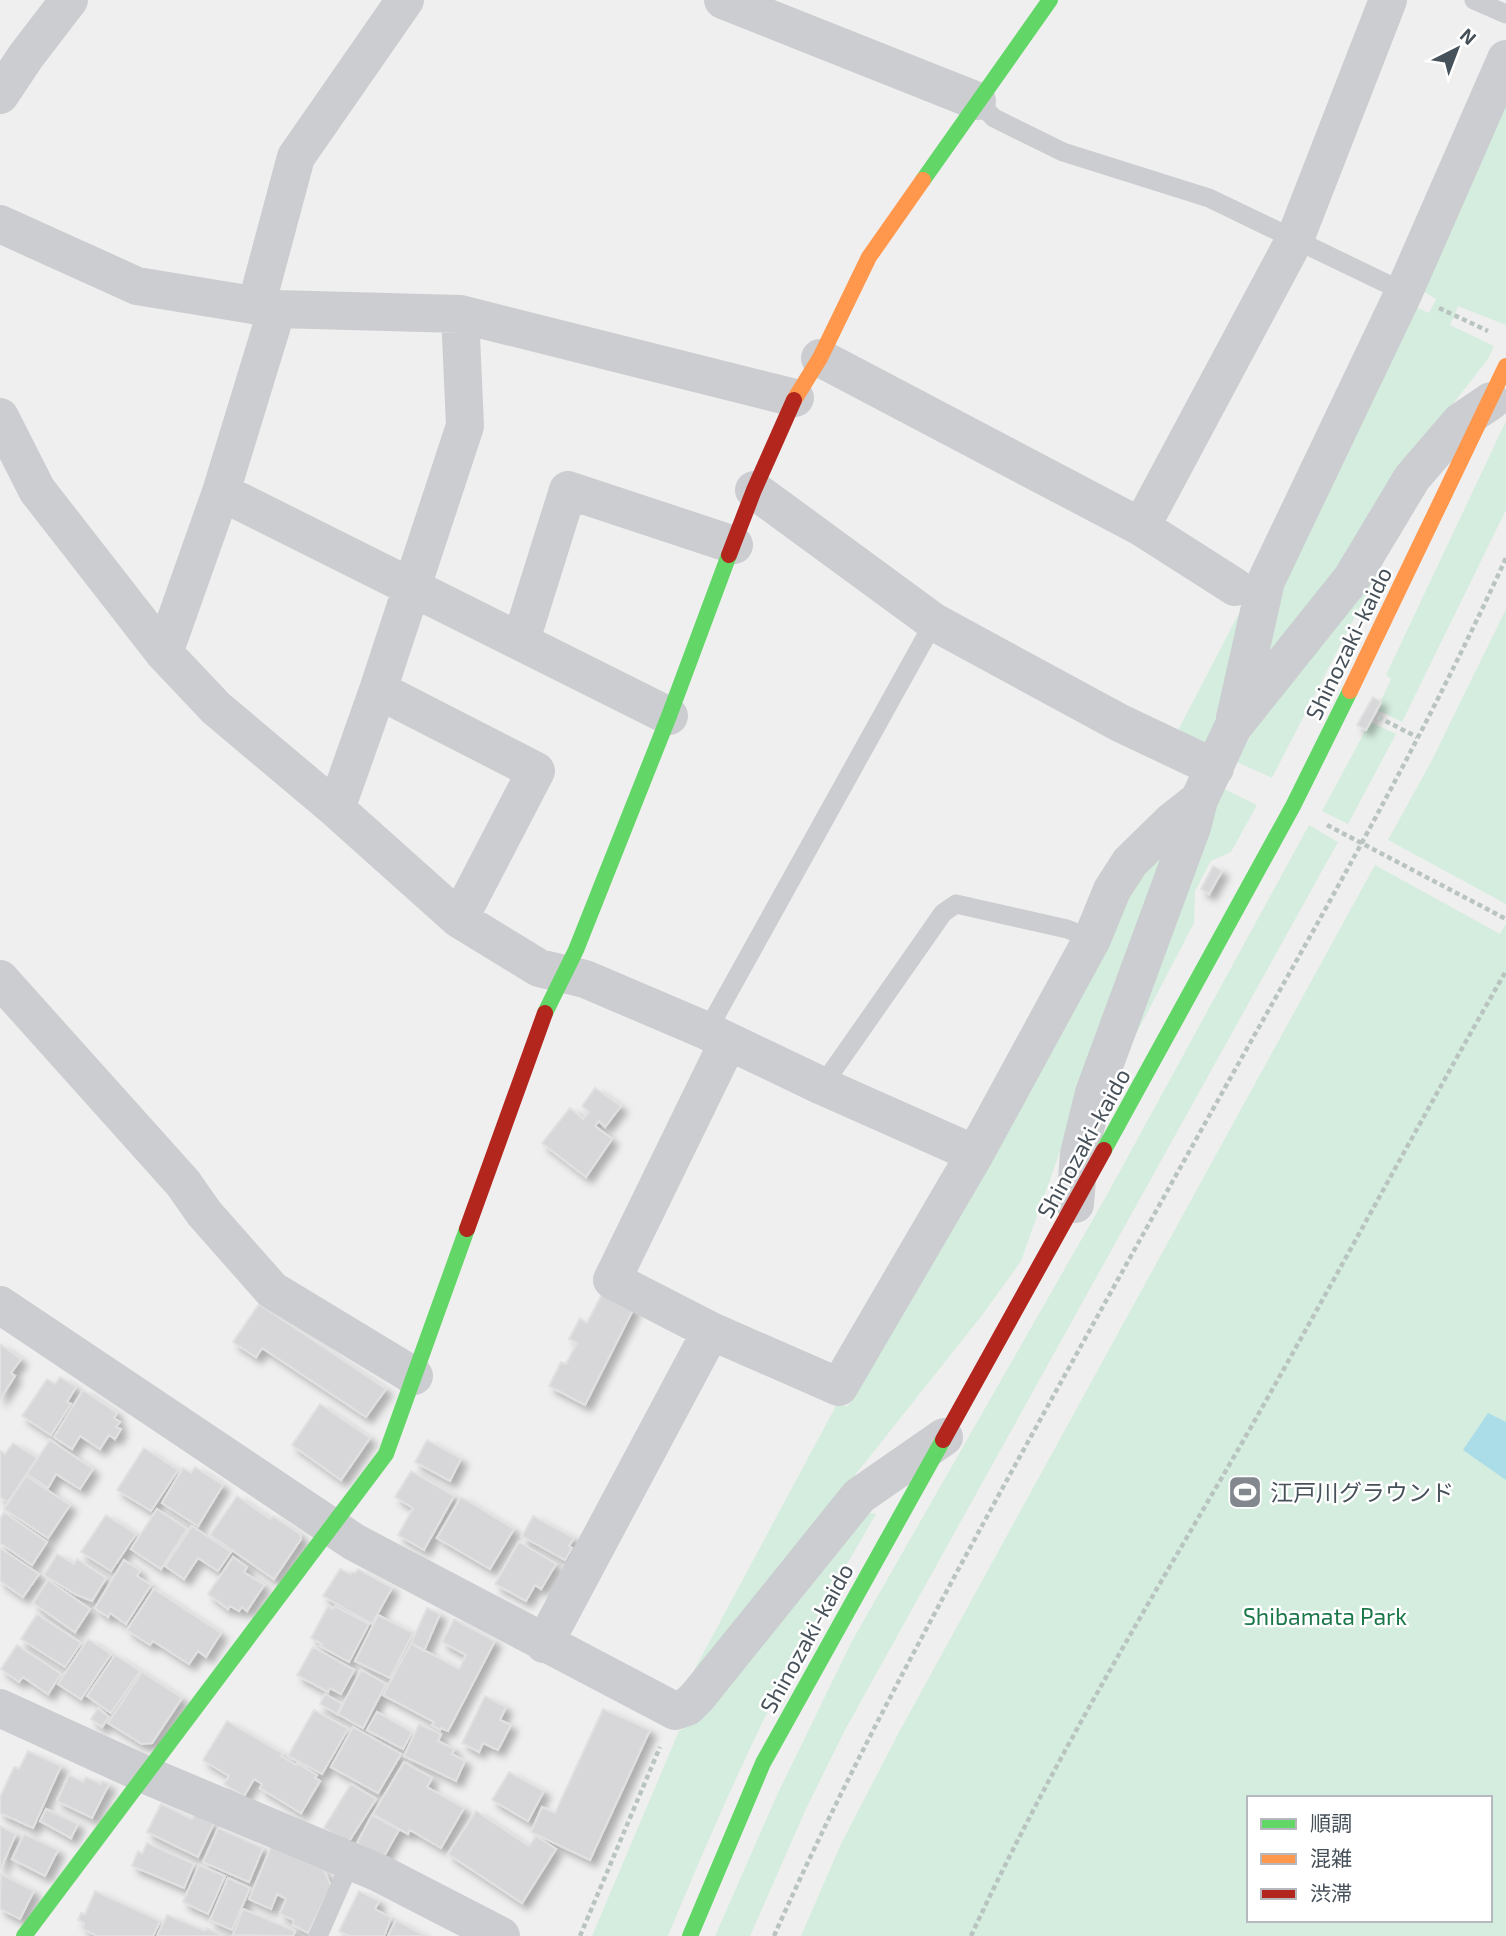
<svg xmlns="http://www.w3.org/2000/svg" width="1506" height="1936" font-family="'Exo 2','Noto Sans JP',sans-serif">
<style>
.green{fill:#d4edde;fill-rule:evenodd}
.water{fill:#abdde9}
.building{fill:#d7d7d9;stroke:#e1e1e2;stroke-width:2;filter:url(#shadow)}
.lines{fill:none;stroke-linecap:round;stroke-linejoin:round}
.path{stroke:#b9c4c0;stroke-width:4.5;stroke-dasharray:5 3.5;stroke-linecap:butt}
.lane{stroke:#cbcdd0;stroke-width:19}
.street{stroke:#cbcdd0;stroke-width:38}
.fast{stroke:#63d668;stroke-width:16}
.slow{stroke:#ff974d;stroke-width:16}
.jam{stroke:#b3261e;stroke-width:16}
.labels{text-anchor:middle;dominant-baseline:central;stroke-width:5;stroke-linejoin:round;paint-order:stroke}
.street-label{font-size:23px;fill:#47515a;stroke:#fff}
.poi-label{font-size:23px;fill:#47515a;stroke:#fff;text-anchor:start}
.park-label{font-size:23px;fill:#1c784a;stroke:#fff}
</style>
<defs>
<filter id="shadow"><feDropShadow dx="6" dy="6" stdDeviation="3.5" flood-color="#0004"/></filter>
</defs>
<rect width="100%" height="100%" fill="#f0efef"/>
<path class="green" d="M 1506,91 L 1506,325 L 1458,306 L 1450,325 L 1494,346 L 1488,359 L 1417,450 L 1342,571 L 1253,684 L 1274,597 L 1411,305 L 1429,313 L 1436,299 L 1419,289 Z
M 1506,421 L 1506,510 L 1402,722 L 1377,710 L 1391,679 L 1386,675 Z
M 1421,488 L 1272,778 L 1237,762 L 1272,694 Z
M 1248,596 L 1213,740 L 1200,748 L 1175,736 Z
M 1506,609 L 1506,904 L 1388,840 L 1432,760 Z
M 1370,722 L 1396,734 L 1348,824 L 1322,811 Z
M 1222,788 L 1257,805 L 1231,852 L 1211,861 L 1195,891 L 1194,923 L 1109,1086 Z
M 1309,825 L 1338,842 L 845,1730 L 806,1809 L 750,1936 L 715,1936 L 777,1795 L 852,1641 L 1108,1193 Z
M 1180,827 L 1079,1098 L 1021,1261 L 983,1314 L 682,1693 L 838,1402 L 847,1407 L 1102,943 L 1117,907 Z
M 1375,865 L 1500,934 L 1506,924 L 1506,1936 L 801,1936 L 841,1844 L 898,1734 ZM 1249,1798 L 1490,1798 L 1490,1920 L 1249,1920 Z
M 865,1512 L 876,1514 C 854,1552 831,1591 810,1630 C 756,1729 711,1832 668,1936 L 592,1936 L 679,1731 L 692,1723 Z"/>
<path class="water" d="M 1488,1413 L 1506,1422 L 1506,1480 L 1463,1450 Z"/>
<path class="building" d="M 1373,697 L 1381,702 L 1366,730 L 1357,725 Z
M 1213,866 L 1222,871 L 1209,894 L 1201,889 Z
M 595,1088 L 621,1106 L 605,1127 L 599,1121 L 595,1126 L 612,1139 L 586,1177 L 542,1143 L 570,1108 L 583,1119 L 589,1112 L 582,1106 Z
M 603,1292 L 634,1308 L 585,1405 L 549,1386 L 561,1362 L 566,1364 L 577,1343 L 569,1339 L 580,1318 L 587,1323 Z
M 259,1304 L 386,1389 L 366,1417 L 262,1348 L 256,1357 L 233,1342 Z
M 0,1344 L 21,1359 L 11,1373 L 15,1376 L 0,1399 Z
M 60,1377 L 76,1387 L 67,1402 L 71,1404 L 51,1435 L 22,1416 L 47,1379 L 55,1384 Z
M 83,1390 L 117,1413 L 114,1418 L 120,1422 L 116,1427 L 121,1429 L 115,1439 L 109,1435 L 100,1449 L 80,1436 L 72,1449 L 54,1437 Z
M 320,1404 L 370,1438 L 341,1480 L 292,1445 Z
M 50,1440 L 93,1469 L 80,1489 L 56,1474 L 48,1488 L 27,1474 Z
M 427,1440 L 461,1459 L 450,1481 L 415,1462 Z
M 13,1443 L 37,1458 L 8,1502 L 0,1497 L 0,1453 L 1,1451 L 5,1454 Z
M 144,1448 L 178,1470 L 151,1511 L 117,1490 Z
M 195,1467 L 223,1485 L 198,1526 L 162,1503 L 183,1468 L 191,1473 Z
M 411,1471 L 454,1496 L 424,1550 L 398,1535 L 413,1508 L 395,1497 Z
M 26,1476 L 70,1505 L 48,1538 L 4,1509 Z
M 237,1496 L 270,1519 L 273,1516 L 300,1534 L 301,1539 L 274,1579 L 210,1535 Z
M 461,1497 L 514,1529 L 490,1569 L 437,1538 Z
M 157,1509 L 187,1529 L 161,1569 L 131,1549 Z
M 4,1512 L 47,1542 L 32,1565 L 0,1543 L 0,1519 Z
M 106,1515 L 136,1534 L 111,1571 L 81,1552 Z
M 533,1516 L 574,1538 L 569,1546 L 572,1548 L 565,1560 L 522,1536 Z
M 192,1526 L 231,1552 L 218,1571 L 198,1558 L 184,1579 L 165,1566 Z
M 519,1542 L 556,1564 L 541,1589 L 535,1585 L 526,1601 L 495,1584 Z
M 0,1548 L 39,1574 L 23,1597 L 0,1581 Z
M 57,1554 L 74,1564 L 77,1559 L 106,1578 L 92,1601 L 75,1594 L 44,1575 Z
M 233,1557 L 247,1567 L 244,1572 L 264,1585 L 247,1611 L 242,1607 L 239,1611 L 230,1606 L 228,1609 L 208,1594 Z
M 124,1560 L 140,1571 L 137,1576 L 151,1585 L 126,1624 L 110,1613 L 108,1617 L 95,1608 Z
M 340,1569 L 350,1574 L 352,1572 L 355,1573 L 358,1569 L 392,1588 L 372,1624 L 323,1596 Z
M 48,1580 L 90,1609 L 75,1632 L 33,1603 Z
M 154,1589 L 221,1633 L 206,1657 L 198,1651 L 189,1664 L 153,1641 L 150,1645 L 127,1630 Z
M 328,1606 L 333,1609 L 335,1606 L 369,1624 L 349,1662 L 320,1646 L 322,1644 L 311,1638 Z
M 427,1608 L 440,1614 L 424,1651 L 411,1643 Z
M 37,1614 L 81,1643 L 65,1667 L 21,1639 Z
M 378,1615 L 413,1633 L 390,1678 L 355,1661 Z
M 454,1619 L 495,1641 L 448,1731 L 441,1728 L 440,1730 L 432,1725 L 434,1722 L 383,1695 L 411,1643 L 459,1669 L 466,1655 L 442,1642 Z
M 88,1639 L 111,1654 L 81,1699 L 58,1684 Z
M 17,1645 L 61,1674 L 48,1694 L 23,1677 L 19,1682 L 1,1669 Z
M 313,1647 L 354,1670 L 341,1694 L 330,1688 L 328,1692 L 297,1675 Z
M 115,1655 L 140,1671 L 111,1713 L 87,1696 Z
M 361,1670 L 386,1684 L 363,1728 L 338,1714 Z
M 142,1672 L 182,1698 L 152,1743 L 142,1744 L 108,1723 Z
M 325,1694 L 342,1704 L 337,1714 L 320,1704 Z
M 485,1696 L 506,1707 L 500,1720 L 511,1725 L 498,1750 L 483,1743 L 479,1752 L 462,1743 Z
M 98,1708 L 109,1717 L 102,1727 L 91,1719 Z
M 603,1709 L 650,1730 L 590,1860 L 531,1832 L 542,1807 L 555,1813 Z
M 314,1710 L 348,1729 L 322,1774 L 288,1756 Z
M 377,1712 L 412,1732 L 403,1749 L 367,1730 Z
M 227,1721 L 283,1754 L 281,1756 L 296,1765 L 297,1763 L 317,1775 L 315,1778 L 320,1781 L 301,1813 L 260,1788 L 262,1784 L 254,1779 L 244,1796 L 224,1784 L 229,1776 L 203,1760 Z
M 419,1724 L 441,1734 L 438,1741 L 454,1749 L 452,1754 L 465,1761 L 456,1781 L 404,1756 Z
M 353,1727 L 401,1754 L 378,1793 L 331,1767 Z
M 28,1751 L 61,1766 L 33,1828 L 0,1813 L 0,1797 L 14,1767 L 19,1769 Z
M 404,1762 L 432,1778 L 427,1787 L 464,1808 L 441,1848 L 410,1830 L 408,1834 L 373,1814 Z
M 509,1772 L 544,1791 L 528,1821 L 492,1800 Z
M 69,1775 L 83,1782 L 86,1777 L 101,1784 L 102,1781 L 109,1784 L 92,1818 L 57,1801 Z
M 351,1784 L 376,1799 L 348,1843 L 324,1828 Z
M 161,1804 L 192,1819 L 195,1814 L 214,1823 L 198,1857 L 147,1832 Z
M 46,1809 L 78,1824 L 71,1838 L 40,1821 Z
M 476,1811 L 529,1846 L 536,1836 L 556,1849 L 522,1903 L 448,1854 Z
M 372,1815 L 399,1830 L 383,1858 L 357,1843 Z
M 0,1826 L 16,1834 L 0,1870 Z
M 218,1828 L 263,1848 L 249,1882 L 203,1862 Z
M 24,1834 L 58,1850 L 45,1876 L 12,1859 Z
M 147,1843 L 194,1864 L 184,1888 L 132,1866 L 138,1851 L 142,1854 Z
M 271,1847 L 324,1870 L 331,1886 L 308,1933 L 293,1925 L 294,1920 L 280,1914 L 286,1899 L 277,1894 L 271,1909 L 249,1899 Z
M 199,1865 L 225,1876 L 208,1914 L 183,1902 Z
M 1,1874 L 34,1891 L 20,1919 L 0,1909 Z
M 228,1878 L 250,1888 L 232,1930 L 210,1920 Z
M 95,1891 L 160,1921 L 153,1936 L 97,1936 L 83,1929 L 84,1923 L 78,1920 L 81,1913 L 85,1914 Z
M 359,1891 L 379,1901 L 375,1909 L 391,1918 L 384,1936 L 349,1936 L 339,1931 Z
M 243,1909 L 295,1931 L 293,1936 L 233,1935 Z
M 167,1915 L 205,1931 L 206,1928 L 224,1936 L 157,1936 Z
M 396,1920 L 425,1936 L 388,1936 Z"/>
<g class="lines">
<path class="path" d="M 1439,308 L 1488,331
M 1378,717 L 1417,737
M 1327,825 L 1506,919
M 580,1936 L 660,1747
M 774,1936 C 842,1783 922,1636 1002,1489 C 1084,1340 1167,1191 1250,1043 C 1340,884 1430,724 1506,558
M 971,1936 C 1048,1770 1143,1613 1235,1455 C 1327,1295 1414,1131 1506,971"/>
<path class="lane" d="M 1474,0 L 1506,14
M 977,101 L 994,118 L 1063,152 L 1209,198 L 1404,292
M 707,1031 L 934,622
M 822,1086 L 943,913 L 956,904 L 1067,929 L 1092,939
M 318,1936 L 351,1861"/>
<path class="street" d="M 723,0 L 977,101
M 0,95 L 26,56 L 69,0
M 0,224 L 137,286 L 277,309 L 460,314 L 795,398
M 256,306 L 296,157 L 405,0
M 820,358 L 1141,527 L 1235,587
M 0,417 L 37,490 L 164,653 L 216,708 L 336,809 L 459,919 L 539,968 L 585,979 L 707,1031 L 822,1086 L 975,1154
M 754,490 L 934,622 L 1120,723 L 1215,768
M 221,492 L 669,716
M 1141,527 L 1295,239 L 1388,0
M 521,640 L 568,490 L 734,545
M 164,653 L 221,492 L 277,309
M 378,690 L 536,771 L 459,919
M 1235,718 L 1266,581 L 1404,292 L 1506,59
M 336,809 L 378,690 L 465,426 L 460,314
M 0,979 L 183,1183 L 204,1213 L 272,1290 L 414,1376
M 728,1042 L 612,1280 L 711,1331 L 839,1387 L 975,1154 L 1092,939 L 1112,890 L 1130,862 L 1171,822 L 1199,800
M 1075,1204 L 1079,1154 L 1094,1093 L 1192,827 L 1199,800 L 1233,727 L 1352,578 L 1412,478 L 1460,422 L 1491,401
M 0,1305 L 354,1542 L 675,1711 L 687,1707 L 698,1696 L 859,1496 L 944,1437
M 544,1644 L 711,1331
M 0,1708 L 146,1775 L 379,1873 L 501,1936"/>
<path class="fast" d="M 923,180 L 1050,0
M 545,1013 L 576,950 L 669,716 L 729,555
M 1104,1150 L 1293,806 L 1350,691
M 24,1936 L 386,1454 L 467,1229
M 690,1936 L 763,1763 L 943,1440"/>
<path class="slow" d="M 794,400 L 820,358 L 869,257 L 923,180
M 1350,691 L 1506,366"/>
<path class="jam" d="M 729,555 L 754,490 L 794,400
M 467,1229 L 545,1013
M 943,1440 L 1104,1150"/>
</g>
<defs>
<g id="stadium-square" transform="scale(1.75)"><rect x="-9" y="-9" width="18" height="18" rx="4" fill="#82888e" stroke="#fff"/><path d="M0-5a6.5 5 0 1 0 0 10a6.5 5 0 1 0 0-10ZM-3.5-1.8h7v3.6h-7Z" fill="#fff"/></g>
</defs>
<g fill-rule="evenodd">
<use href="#stadium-square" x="1245" y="1492"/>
</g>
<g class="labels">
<g class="street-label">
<text transform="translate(1348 643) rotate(-64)">Shinozaki-kaido</text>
<text transform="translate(1083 1143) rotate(-61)">Shinozaki-kaido</text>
<text transform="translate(806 1638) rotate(-61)">Shinozaki-kaido</text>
</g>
<g class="poi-label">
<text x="1270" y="1492">江戸川グラウンド</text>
</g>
<g class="park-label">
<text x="1325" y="1616">Shibamata Park</text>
</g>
</g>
<rect x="1247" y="1796" width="245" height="126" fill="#ffffff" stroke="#b5b9bd" stroke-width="2"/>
<rect x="1261" y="1819" width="35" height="10" fill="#63d668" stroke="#b5b9bd" stroke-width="2"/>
<text x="1310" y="1831" font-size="21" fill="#47515a">順調</text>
<rect x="1261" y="1854" width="35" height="10" fill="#ff974d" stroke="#b5b9bd" stroke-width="2"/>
<text x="1310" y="1866" font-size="21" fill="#47515a">混雑</text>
<rect x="1261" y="1889" width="35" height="10" fill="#b3261e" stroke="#b5b9bd" stroke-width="2"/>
<text x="1310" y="1901" font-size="21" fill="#47515a">渋滞</text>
<g transform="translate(1457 49) rotate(42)" stroke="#ffffff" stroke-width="5" paint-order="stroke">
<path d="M0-5L12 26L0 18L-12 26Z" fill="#47515a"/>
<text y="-10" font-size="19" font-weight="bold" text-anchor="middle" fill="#47515a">N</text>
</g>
</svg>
